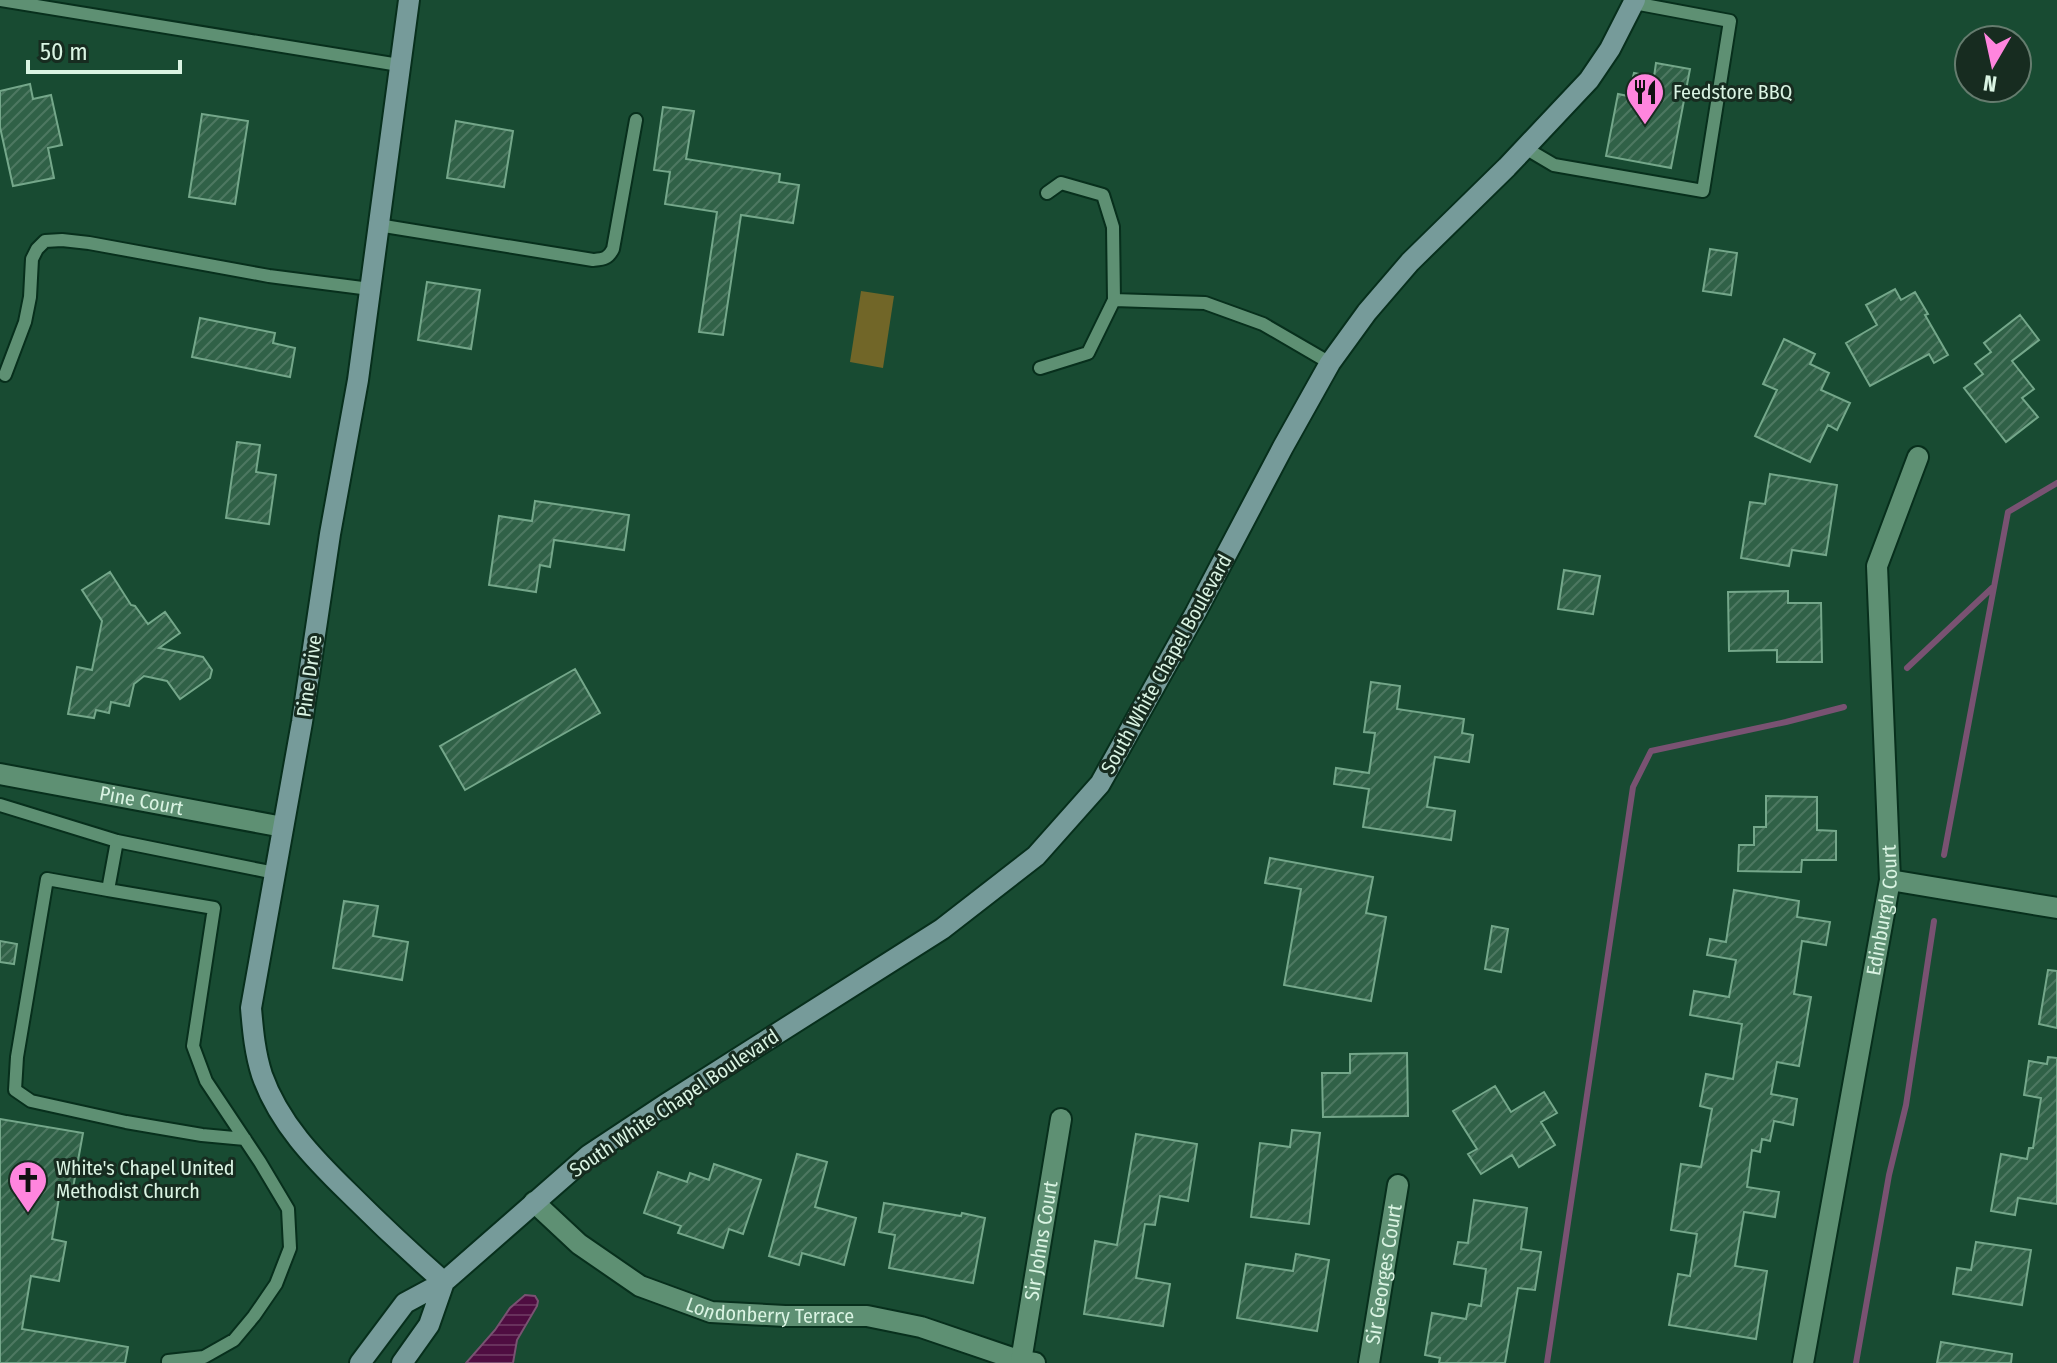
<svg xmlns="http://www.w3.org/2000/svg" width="2057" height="1363" font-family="'Fira Sans Condensed',sans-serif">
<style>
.pitch{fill:#716628}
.water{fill:url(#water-rules);stroke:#795272;stroke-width:2}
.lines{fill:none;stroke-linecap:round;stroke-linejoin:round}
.stream{stroke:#795272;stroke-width:6}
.building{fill:url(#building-hatch);stroke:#74a78a;stroke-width:2}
.lane-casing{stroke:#072f1c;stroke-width:16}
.street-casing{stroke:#072f1c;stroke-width:24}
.secondary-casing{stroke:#072f1c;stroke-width:24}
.lane{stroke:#5e9073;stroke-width:12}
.street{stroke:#5e9073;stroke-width:20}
.secondary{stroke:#769b9a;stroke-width:20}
.labels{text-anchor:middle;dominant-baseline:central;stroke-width:6;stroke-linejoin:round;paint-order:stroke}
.poi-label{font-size:20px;fill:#daf4e3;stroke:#172c20;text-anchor:start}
.street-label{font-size:20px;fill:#daf4e3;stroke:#172c20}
</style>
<defs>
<pattern id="water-rules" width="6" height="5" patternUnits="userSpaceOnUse" patternTransform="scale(2)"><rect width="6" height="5" fill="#4f0d41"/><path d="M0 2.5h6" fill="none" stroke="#68315c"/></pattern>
<pattern id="building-hatch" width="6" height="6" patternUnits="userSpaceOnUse" patternTransform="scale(2)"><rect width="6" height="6" fill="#306147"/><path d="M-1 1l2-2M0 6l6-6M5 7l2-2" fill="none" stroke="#4d7861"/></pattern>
</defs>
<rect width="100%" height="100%" fill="#184b32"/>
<path class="pitch" d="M 861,291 L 894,296 L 883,368 L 850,362 Z"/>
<path class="water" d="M 525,1295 L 535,1296 L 538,1301 L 537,1306 L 517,1340 L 513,1363 L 466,1363 L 495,1330 L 510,1308 Z"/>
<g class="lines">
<path class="stream" d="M 1907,668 L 1992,588
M 1944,855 L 2008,512 L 2057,483
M 1547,1363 L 1633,787 L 1651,751 L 1786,722 L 1844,707
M 1856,1363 L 1889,1175 L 1906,1105 L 1934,921"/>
</g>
<path class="building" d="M 1656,63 L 1690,69 L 1671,168 L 1606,156 L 1618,94 L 1628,96 L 1634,73 L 1654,77 Z
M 30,84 L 33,99 L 51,95 L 62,145 L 48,148 L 54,178 L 13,186 L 0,127 L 0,91 Z
M 663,107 L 694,111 L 686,159 L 780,174 L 779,182 L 799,185 L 793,223 L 741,215 L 723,335 L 699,332 L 717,212 L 665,204 L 670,172 L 654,170 Z
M 202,114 L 248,121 L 235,204 L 189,197 Z
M 456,121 L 513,131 L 504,187 L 447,178 Z
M 1710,249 L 1737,253 L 1731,295 L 1703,291 Z
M 427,282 L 480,290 L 471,349 L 418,340 Z
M 1895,289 L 1901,300 L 1915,292 L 1928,314 L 1925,315 L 1948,355 L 1934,363 L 1929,354 L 1870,386 L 1846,343 L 1877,325 L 1866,305 Z
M 2020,315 L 2039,340 L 2012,361 L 2034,389 L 2022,398 L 2038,417 L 2006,442 L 1964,388 L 1983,374 L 1975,364 L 1991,352 L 1984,343 Z
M 200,318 L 275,333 L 273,343 L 295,348 L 290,377 L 192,357 Z
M 1784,339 L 1815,354 L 1810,364 L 1829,373 L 1821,390 L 1850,403 L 1837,430 L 1828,425 L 1810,462 L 1755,436 L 1777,390 L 1763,384 Z
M 237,442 L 260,445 L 256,472 L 276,475 L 269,524 L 226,518 Z
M 1770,474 L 1837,485 L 1826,555 L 1792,550 L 1789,566 L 1741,558 L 1750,502 L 1765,504 Z
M 535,501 L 629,515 L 624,550 L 554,540 L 550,567 L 540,565 L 536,592 L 489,585 L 499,516 L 532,521 Z
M 1564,570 L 1600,576 L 1593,614 L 1558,609 Z
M 110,572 L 131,605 L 135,606 L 148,624 L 165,612 L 180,633 L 159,648 L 203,657 L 212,670 L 210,678 L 180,699 L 167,681 L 144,676 L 134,684 L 129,706 L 111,702 L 109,713 L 96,710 L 94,718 L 68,714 L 77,667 L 92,670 L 102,621 L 82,590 Z
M 1788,591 L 1788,603 L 1821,603 L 1822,662 L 1777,662 L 1777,650 L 1729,651 L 1728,592 Z
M 575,669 L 600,713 L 465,790 L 440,746 Z
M 1371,682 L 1400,686 L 1397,709 L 1464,719 L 1462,733 L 1473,735 L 1469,762 L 1435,757 L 1427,807 L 1455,811 L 1451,840 L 1363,827 L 1369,789 L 1334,784 L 1336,768 L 1369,773 L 1375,733 L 1364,732 Z
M 1766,796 L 1817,797 L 1817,830 L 1836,831 L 1836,860 L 1802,860 L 1801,872 L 1738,871 L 1739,845 L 1754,845 L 1754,827 L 1766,827 Z
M 1270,858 L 1373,877 L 1366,913 L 1386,917 L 1371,1001 L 1284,985 L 1301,889 L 1265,883 Z
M 1734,890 L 1799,901 L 1797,917 L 1830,922 L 1826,945 L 1802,941 L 1794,994 L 1811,997 L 1799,1066 L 1777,1062 L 1771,1094 L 1797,1099 L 1793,1125 L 1774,1121 L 1770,1141 L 1762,1139 L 1760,1152 L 1752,1150 L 1747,1187 L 1779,1192 L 1775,1217 L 1744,1212 L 1735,1266 L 1767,1271 L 1756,1339 L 1669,1325 L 1678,1274 L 1690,1276 L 1697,1234 L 1671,1230 L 1681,1164 L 1701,1167 L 1712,1109 L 1700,1106 L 1706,1074 L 1733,1079 L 1742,1024 L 1690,1015 L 1694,991 L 1729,997 L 1736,960 L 1707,955 L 1710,939 L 1726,942 Z
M 344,901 L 378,906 L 373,936 L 408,942 L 402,980 L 333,968 Z
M 1492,926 L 1508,929 L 1501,972 L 1485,969 Z
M 0,941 L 17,944 L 14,964 L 0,962 Z
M 2048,970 L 2057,971 L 2057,1028 L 2039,1024 Z
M 1407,1053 L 1408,1116 L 1323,1117 L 1322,1073 L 1350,1073 L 1350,1054 Z
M 2048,1057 L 2057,1058 L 2057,1204 L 2018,1198 L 2015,1215 L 1991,1211 L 2001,1154 L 2027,1159 L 2029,1148 L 2033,1148 L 2041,1098 L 2024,1095 L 2029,1061 L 2047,1064 Z
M 1495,1086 L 1511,1112 L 1544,1092 L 1557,1113 L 1541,1122 L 1555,1145 L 1519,1167 L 1512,1155 L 1481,1174 L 1468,1154 L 1477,1149 L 1453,1111 Z
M 0,1119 L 83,1133 L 73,1188 L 61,1186 L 52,1239 L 66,1242 L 59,1281 L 31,1276 L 22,1329 L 128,1347 L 125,1363 L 0,1363 Z
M 1292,1130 L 1320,1133 L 1309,1224 L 1251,1217 L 1260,1143 L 1290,1147 Z
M 1136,1134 L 1197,1144 L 1188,1201 L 1160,1196 L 1155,1225 L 1145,1224 L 1136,1278 L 1170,1284 L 1163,1326 L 1084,1314 L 1095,1241 L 1117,1245 Z
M 797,1154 L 827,1162 L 815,1207 L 856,1218 L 844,1265 L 802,1253 L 799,1265 L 769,1256 Z
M 714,1164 L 761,1180 L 743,1234 L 729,1229 L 723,1248 L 678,1233 L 681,1226 L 644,1213 L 658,1172 L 687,1182 L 690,1173 L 709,1180 Z
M 1474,1200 L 1527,1208 L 1521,1249 L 1541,1252 L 1535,1290 L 1518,1288 L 1505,1363 L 1439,1363 L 1440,1358 L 1425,1355 L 1432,1313 L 1466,1319 L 1469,1304 L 1481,1306 L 1486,1269 L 1454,1264 L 1458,1242 L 1468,1243 Z
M 884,1203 L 961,1216 L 962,1213 L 985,1218 L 973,1283 L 889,1268 L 895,1235 L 879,1232 Z
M 1976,1242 L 2031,1250 L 2022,1305 L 1953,1294 L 1957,1268 L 1971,1270 Z
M 1296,1254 L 1329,1260 L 1317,1331 L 1237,1318 L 1246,1264 L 1293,1271 Z
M 1941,1342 L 2012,1354 L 2011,1363 L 1937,1363 Z"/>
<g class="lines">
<g class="lane-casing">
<path id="lane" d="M 0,0 L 399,65
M 1525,148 L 1554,165 L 1703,191 L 1730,21 L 1634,3
M 378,225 L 593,260 C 603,259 608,259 613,249 L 636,120
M 1114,300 L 1205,303 L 1263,324 L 1330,363
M 1040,368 L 1088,353 L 1114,300 L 1113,227 L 1103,195 L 1061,183 L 1047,193
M 5,375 L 25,322 L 30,297 L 32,259 L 37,249 L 45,241 L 62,240 L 89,243 L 269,276 L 370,289
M 0,805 L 117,841 L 275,873
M 117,841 L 108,890 L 214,908 L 193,1046 L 206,1081 L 260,1162 L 288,1209 L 290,1248 L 276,1284 L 254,1316 L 234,1340 L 204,1357 L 168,1361 L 168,1363
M 108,890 L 47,879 L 17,1057 L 15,1090 L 31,1101 L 126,1122 L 202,1135 L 245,1139"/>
</g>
<g class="street-casing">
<g id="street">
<path id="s1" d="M 0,774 L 283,827"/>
<path d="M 1890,880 L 2057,908"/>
<path id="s2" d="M 534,1202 L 579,1244 L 640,1286 L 711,1312 L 785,1316 L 867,1316 L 921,1327 L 1021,1361 L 1035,1363"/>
<path id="s3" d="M 1021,1361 L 1061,1119"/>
<path id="s4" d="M 1369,1363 L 1398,1185"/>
<path id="s5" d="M 1803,1363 L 1890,880 L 1877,566 L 1918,457"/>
</g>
</g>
<g class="secondary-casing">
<path id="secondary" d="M 409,0 L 358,380 L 330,534 L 302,722 L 251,1008 C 253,1032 255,1053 262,1075 C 279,1123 314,1159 349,1193 C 380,1224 411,1253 444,1282
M 360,1363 L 405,1303 L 444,1282 L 589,1155 L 666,1104 L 942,929 L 1036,856 L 1100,784 L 1196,612 L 1283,447 L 1330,363 L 1367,312 L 1410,262 L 1507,167 L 1589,80 L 1610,49 L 1635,0
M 402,1363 L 429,1325 L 444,1282"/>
</g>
<use href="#lane" class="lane"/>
<use href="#street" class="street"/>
<use href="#secondary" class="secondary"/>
</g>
<defs>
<g id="restaurant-pin" transform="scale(2)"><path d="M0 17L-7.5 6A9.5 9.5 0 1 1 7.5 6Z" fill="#ff85de" stroke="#172c20"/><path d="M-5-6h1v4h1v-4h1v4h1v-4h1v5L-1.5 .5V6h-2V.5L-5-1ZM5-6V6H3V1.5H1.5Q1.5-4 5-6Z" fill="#111"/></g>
<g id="church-pin" transform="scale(2)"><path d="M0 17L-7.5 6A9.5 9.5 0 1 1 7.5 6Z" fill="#ff85de" stroke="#172c20"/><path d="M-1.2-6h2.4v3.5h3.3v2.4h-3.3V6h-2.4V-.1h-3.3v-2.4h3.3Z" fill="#111"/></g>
</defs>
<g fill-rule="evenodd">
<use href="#restaurant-pin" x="1645" y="92"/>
<use href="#church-pin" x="28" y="1180"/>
</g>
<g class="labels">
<g class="poi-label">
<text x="1673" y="92">Feedstore BBQ</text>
<text x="56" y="1168">White's Chapel United<tspan x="56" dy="23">Methodist Church</tspan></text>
</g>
<g class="street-label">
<text transform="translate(1166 664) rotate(-61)">South White Chapel Boulevard</text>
<text transform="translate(309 676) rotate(-82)">Pine Drive</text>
<text stroke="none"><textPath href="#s1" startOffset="144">Pine Court</textPath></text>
<text stroke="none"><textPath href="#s5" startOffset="460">Edinburgh Court</textPath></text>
<text transform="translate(674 1103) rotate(-34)">South White Chapel Boulevard</text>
<text stroke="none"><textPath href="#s3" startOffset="122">Sir Johns Court</textPath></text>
<text stroke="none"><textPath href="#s4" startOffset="90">Sir Georges Court</textPath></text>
<text stroke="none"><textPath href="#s2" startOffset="270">Londonberry Terrace</textPath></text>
</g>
</g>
<g transform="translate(1993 64) rotate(189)"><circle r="38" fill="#172c20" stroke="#657c6e" stroke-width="2"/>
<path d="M0-6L14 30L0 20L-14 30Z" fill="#ff85de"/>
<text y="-12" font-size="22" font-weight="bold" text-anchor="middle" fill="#daf4e3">N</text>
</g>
<path d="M28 60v12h152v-12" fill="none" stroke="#daf4e3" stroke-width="4"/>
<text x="40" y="60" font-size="24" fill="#daf4e3" stroke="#172c20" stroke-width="6" paint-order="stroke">50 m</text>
</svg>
